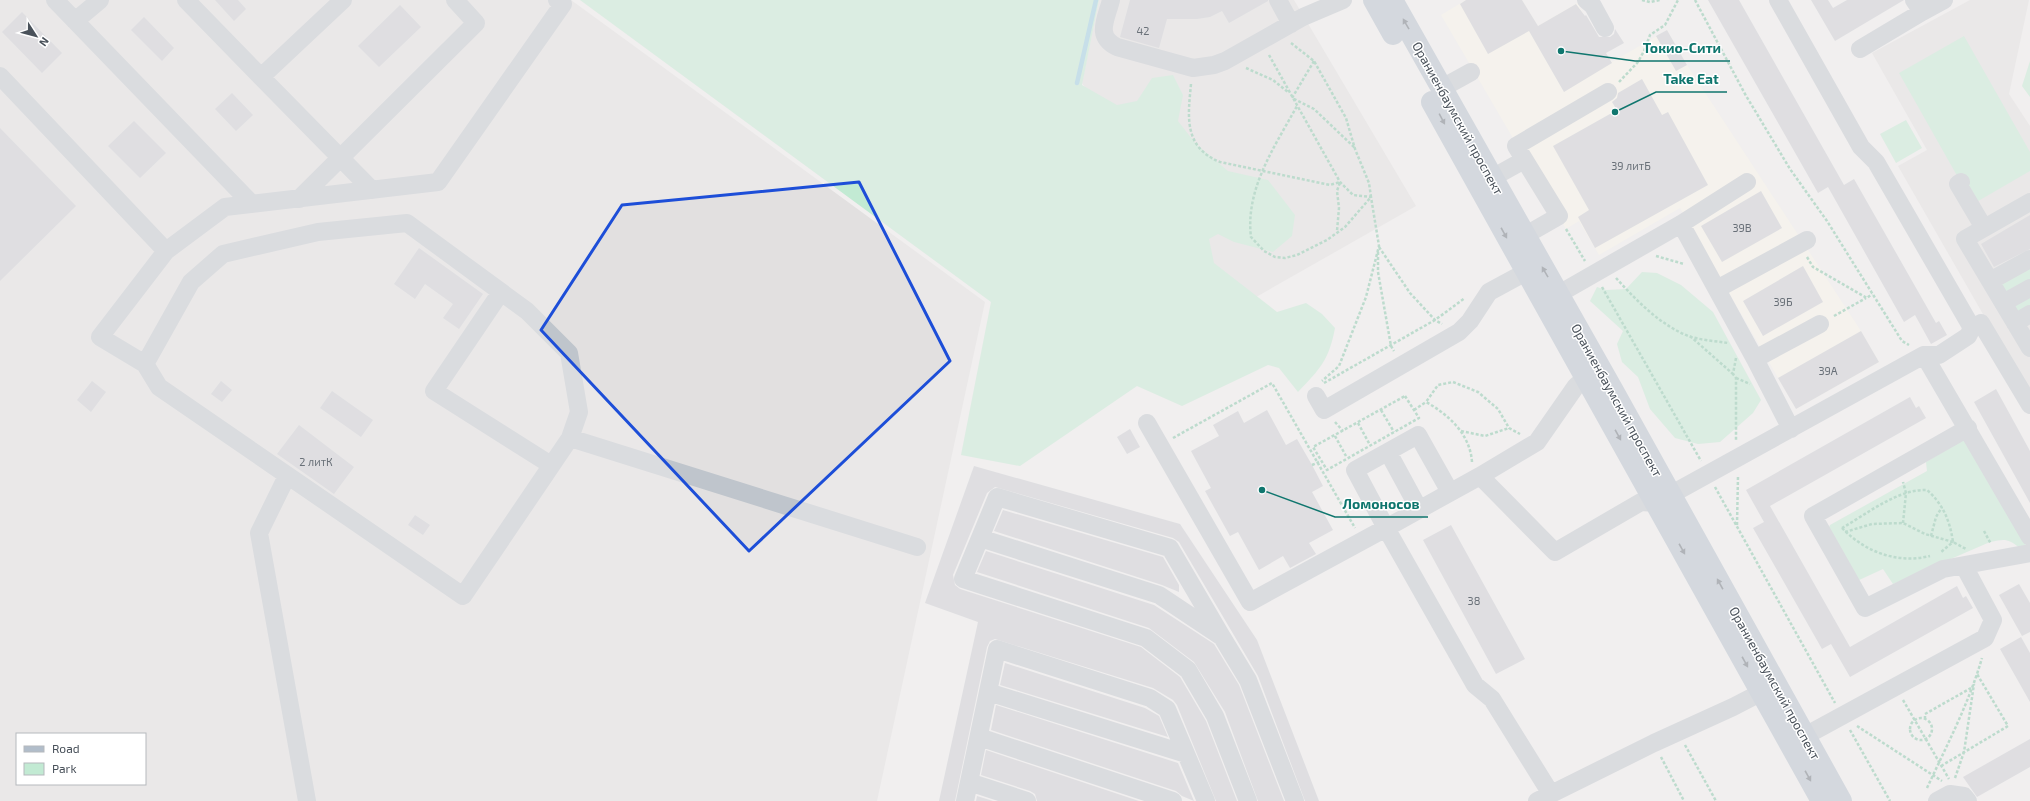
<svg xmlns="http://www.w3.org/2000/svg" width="2030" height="801" font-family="'Exo 2',sans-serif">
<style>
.commercial{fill:#faf6ea}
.education{fill:#e2e0e0;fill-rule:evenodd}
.green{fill:#c2ead3}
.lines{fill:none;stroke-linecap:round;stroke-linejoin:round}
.stream{stroke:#94cde2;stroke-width:4.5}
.building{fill:#c9cbd1}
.path{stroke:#7ec4a5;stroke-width:2.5;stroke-dasharray:3 2;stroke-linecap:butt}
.minor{stroke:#bfc5cc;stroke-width:18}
.major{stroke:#b1bdca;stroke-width:22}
.oneway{fill:#636c76}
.marked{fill:none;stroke:#1d4ed8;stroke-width:3;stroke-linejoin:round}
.labels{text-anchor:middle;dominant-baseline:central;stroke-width:3;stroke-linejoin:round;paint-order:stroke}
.number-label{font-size:11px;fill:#697078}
.street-label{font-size:13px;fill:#49515a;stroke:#fff}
.leader{fill:none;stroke:#0f766e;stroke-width:1.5}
.callout-dot{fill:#0f766e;stroke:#fff;stroke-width:1.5}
.callout-label{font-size:14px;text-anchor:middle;font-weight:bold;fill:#0f766e;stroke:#fff;stroke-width:3;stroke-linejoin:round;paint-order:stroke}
</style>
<rect width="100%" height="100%" fill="#f1efef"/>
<path class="commercial" d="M 1466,0 L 1522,0 L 1538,26 L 1577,3 L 1612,62 L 1667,30 L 1687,65 L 1861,331 L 1879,362 L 1796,409 L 1680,208 L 1599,255 L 1579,221 L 1566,229 L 1441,15 Z"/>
<path class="education" d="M 0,0 L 571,0 L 985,302 L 877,801 L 0,801 ZM 17,734 L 145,734 L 145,784 L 17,784 Z
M 1099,0 L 1294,0 L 1416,206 L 1235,309 L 1082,83 Z
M 1970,0 L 2029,0 L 2009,94 L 2030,126 L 2030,396 L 1898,166 L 1927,150 L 1872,53 Z"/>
<path class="green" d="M 580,0 L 1099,0 L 1082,85 L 1117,105 L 1137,101 L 1152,78 L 1173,75 L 1183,95 L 1178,121 L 1196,144 L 1228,171 L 1268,180 L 1295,215 L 1292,236 L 1273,252 L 1234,242 L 1218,234 L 1209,239 L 1214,263 L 1277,312 L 1306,303 L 1322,314 L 1335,328 C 1329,360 1320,369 1298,392 L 1279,368 L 1268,365 L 1182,406 L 1137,386 L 1020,466 L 961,455 L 991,302 Z
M 1964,36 L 2030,152 L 2030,171 L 1973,204 L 1899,73 Z
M 2030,61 L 2030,97 L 2022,86 Z
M 1906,120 L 1922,148 L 1896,163 L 1880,134 Z
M 2030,266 L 2030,279 L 2006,293 L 2000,282 Z
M 1642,272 L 1657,273 L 1681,285 L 1713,312 L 1761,400 L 1753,413 L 1720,442 L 1698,444 L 1675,438 L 1650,409 L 1638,377 L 1622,362 L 1617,344 L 1623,331 L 1590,301 L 1597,287 L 1606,290 L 1626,289 Z
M 2030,296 L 2030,309 L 2019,316 L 2013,305 Z
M 1966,438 L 2028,543 L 2020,548 C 2007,538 2005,539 1990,542 L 1893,584 L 1883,569 L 1857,581 L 1828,530 L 1830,525 L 1927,471 L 1926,462 Z"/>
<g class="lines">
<path class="stream" d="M 1077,83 L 1096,0"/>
</g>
<path class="building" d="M 215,0 L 238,0 L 246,9 L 234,21 Z
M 1130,0 L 1268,0 L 1268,1 L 1229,23 L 1222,11 L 1210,17 L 1197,19 L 1167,19 L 1159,48 L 1120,37 Z
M 1466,0 L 1522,0 L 1538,26 L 1576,4 L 1585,16 L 1586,15 L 1599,37 L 1610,37 L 1614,34 L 1615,29 L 1624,43 L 1606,53 L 1612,63 L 1564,92 L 1529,31 L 1488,54 L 1460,4 Z
M 1708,0 L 1739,0 L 1844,185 L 1854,179 L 1936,323 L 1939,321 L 1947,335 L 1931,344 L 1915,315 L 1904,322 L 1828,187 L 1818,193 Z
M 1811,0 L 1828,0 L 1833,8 L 1847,0 L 1904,0 L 1835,41 Z
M 400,5 L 421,27 L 379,67 L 358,46 Z
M 22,12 L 62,53 L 42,73 L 2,32 Z
M 144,17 L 174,48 L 162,61 L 131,30 Z
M 1667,30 L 1687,65 L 1676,71 L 1656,36 Z
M 1642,79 L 1662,115 L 1668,112 L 1708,185 L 1595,248 L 1578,217 L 1589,210 L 1553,146 L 1617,110 L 1612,102 L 1617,98 L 1618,93 Z
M 232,93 L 253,115 L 236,131 L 215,109 Z
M 134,121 L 166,153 L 140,178 L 108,146 Z
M 0,128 L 76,206 L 0,281 Z
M 1761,191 L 1782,228 L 1722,262 L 1701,226 Z
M 2030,215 L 2030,249 L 1994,267 L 1981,244 Z
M 419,248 L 483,294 L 459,329 L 443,318 L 453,304 L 425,284 L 415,299 L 394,284 Z
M 1803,266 L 1823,302 L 1763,336 L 1743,301 Z
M 1861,331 L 1879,362 L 1796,409 L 1778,378 Z
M 92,381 L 106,392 L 91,412 L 77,400 Z
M 221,381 L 232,390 L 222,402 L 211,394 Z
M 1996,389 L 2030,451 L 2030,503 L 1974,402 Z
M 332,391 L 373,420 L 361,437 L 320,408 Z
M 1910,397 L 1916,408 L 1919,406 L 1926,418 L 1770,506 L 1850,647 L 1957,586 L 1963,598 L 1966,596 L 1973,608 L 1850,677 L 1831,644 L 1822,649 L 1753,528 L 1764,522 L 1746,490 Z
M 1267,410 L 1286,445 L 1297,439 L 1312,465 L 1323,486 L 1312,492 L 1333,530 L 1309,543 L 1316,554 L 1290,568 L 1283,556 L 1259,570 L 1238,532 L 1230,536 L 1205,491 L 1211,488 L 1191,451 L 1219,436 L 1213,425 L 1238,411 L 1244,423 Z
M 299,425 L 354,467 L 334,494 L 277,454 Z
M 1130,429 L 1140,447 L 1127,454 L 1117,437 Z
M 974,466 L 1180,524 L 1257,640 L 1319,801 L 1305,801 L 1258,676 L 1179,542 L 1173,538 L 995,487 L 987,493 L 953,575 L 955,585 L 960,589 L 1141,647 L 1180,677 L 1206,721 L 1237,801 L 1216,801 L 1177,705 L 1173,700 L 1153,688 L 995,639 L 990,641 L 987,647 L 955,801 L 939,801 L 978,622 L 925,603 Z
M 1003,510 L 1163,557 L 1179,585 L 1179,592 L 1162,585 L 994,531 Z
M 415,515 L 430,525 L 423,535 L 408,525 Z
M 1451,525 L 1525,659 L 1496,674 L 1423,540 Z
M 986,551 L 1154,605 L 1214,644 L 1239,685 L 1284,801 L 1258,801 L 1225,712 L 1194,662 L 1149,628 L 977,572 Z
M 2019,584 L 2030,603 L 2030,632 L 2022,636 L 1999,595 Z
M 2021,637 L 2030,653 L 2030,702 L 2000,649 Z
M 1005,663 L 1145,708 L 1159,716 L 1168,737 L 1000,685 Z
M 996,705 L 1178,763 L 1194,801 L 1182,796 L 1176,791 L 991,730 Z
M 2030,739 L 2030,767 L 1977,797 L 1963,777 Z
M 986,750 L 1139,801 L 1037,801 L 1035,794 L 1030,791 L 981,775 Z
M 977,796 L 993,801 L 976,801 Z"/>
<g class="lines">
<path class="path" d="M 1642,0 L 1650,2 L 1660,0
M 1695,0 L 1745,94 L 1790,169 L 1827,221 L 1902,341 L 1909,345
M 1291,43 L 1314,61 L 1346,118 L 1355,149 L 1369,183 L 1371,197 L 1345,227 L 1327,240 L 1297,255 L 1285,258 L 1275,257 L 1264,251 L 1251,237 C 1245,189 1275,146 1297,106
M 1269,55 L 1340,182 L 1353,195 L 1371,197 L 1379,246 L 1366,297 L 1339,366 L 1322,381
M 1314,61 L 1292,98 L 1314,109 L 1355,148
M 1246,68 L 1273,80 L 1288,92
M 1619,82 L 1638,62 L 1644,51 L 1650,35 L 1665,25 L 1678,0
M 1191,84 C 1188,116 1183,147 1220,162 L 1330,185 L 1340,182 L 1337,191 L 1339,208 L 1337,231
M 1566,229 L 1585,261
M 1379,247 L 1410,293 L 1435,320 L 1442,324
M 1378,252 L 1378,272 L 1391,346 L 1394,351
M 1656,256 L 1684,264
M 1807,257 L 1813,267 L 1867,298 L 1872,294
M 1616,278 C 1637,301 1659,324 1688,336 C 1700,340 1715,341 1728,343
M 1602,287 L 1701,461
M 1834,316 L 1866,298
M 1690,336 L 1733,374
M 1736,358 L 1733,374 L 1736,378 L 1736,441
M 1736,378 L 1750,384
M 1324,383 L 1435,320 L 1465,298
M 1405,396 L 1419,418 L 1327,470 L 1313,447 Z
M 1381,410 L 1394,432
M 1414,410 L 1426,402
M 1335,422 L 1343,431
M 1358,423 L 1370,445
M 1461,431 L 1485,436 L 1509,428
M 1335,436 L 1346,456
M 1173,438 L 1272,383 L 1355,528
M 1472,462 C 1470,434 1449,415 1426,402 L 1438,385 L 1453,382 L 1478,392 L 1498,409 L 1509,428 L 1520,434
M 1312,465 L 1319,462
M 1715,487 L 1835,703
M 1903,523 L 1906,493 L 1903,482
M 1737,525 L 1738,476
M 1842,528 C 1865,552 1897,564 1930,556
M 1842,528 C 1867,514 1897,489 1927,490 C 1943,504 1950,521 1953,542 L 1966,549
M 1984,531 L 1991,544
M 1845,532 L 1872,524 L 1903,523 L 1925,534 L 1953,542 L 1941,552
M 1931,536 L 1936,517 L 1942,507
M 1903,700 L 1949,779
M1910 729a11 11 0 1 1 22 0a11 11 0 1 1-22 0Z
M 1925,719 L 1925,714 L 1971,688
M 1857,726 L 1942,781
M 1850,730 L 1890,801
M 1685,745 L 1716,801
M 1661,757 L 1684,801
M 1941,766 L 2008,726 L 1977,674
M 1955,778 L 1964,752 L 1974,684
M 1927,788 C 1947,745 1969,703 1982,658"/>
<path class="minor" d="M 55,0 L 252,204
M 186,0 L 261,77
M 343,0 L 261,77 L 372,190
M 1111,0 C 1106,20 1095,36 1117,47 L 1193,68 L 1214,65 L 1225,61 L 1303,17 L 1343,0
M 1278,0 L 1291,24
M 1586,0 L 1593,6 L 1605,28
M 1914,0 L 1922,12 L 1944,0
M 75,21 L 100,0
M 1860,49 L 1922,12
M 0,76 L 166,251
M 1442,88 L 1471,72
M 1492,178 L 1524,160
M 1961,182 L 1958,184 L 1984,228
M 299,199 L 476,23 L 455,0
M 2030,202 L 1965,239 L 2030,348
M 407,223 L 527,311 L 569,353 L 579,412 L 570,438 L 463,596 L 159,387 L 145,364 L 191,282 L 223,254 L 318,232 Z
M 1681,224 L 1755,359 L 1791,429
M 1524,236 L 1559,216 L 1516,146 L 1608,92
M 1990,281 L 2030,259
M 1717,289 L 1807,240
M 501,292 L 434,391 L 551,465
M 1557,295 L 1681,224 L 1747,182
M 2003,303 L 2030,288
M 2015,323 L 2030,314
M 1972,328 L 1981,323 L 2030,405
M 1924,355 L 2030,537
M 1755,359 L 1820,324
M 145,364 L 100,337 L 166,251 L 225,207 L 438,182 L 563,4 L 557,0
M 1316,396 L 1324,410 L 1459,332 L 1470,321 L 1489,292 L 1526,272
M 1147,423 L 1250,602 L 1386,528 L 1355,470 L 1418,435 L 1450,492
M 1968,428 L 1813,516 L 1865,608 L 1943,569 L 2030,553
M 570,438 L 917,547
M 1388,452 L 1419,509
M 287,476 L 259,533 L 307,801
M 1480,476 L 1537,442 L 1576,386 L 1586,378
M 1670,495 L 1924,355 L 1939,355 L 1968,336 L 1972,328 L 1876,162 L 1861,147 L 1778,0
M 980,538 L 1159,595 L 1222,637 L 1248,680 L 1295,801
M 1222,637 L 1170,548 L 997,497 L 963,579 L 1146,638 L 1188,670 L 1215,716 L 1248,801
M 988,692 L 1186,754
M 1805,736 L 1985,638 L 1993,620 L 1964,566
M 979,737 L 1173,801
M 969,782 L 1027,801
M 1551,794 L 1492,699 L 1475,685 L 1386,528 L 1480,476 L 1555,552 L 1641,502 L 1656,503
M 965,801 L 997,649 L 1150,698 L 1167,709 L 1206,801
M 1537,801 L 1654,743 L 1733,707 L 1762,692
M 1937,801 L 1950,794 L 1964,796 L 1968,801"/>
<path class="major" d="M 1374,0 L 1393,34
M 1392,0 L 1613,391 L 1841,801
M 1432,102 L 1822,801"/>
</g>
<defs><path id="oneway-solid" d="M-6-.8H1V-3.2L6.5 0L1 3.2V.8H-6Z"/></defs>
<g class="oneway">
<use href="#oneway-solid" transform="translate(1406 24) rotate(-120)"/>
<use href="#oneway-solid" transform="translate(1442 119) rotate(62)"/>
<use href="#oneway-solid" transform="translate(1504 233) rotate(61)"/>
<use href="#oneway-solid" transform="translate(1545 272) rotate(-120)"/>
<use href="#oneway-solid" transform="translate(1618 435) rotate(61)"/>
<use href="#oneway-solid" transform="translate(1682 549) rotate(61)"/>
<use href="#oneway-solid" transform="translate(1720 584) rotate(-119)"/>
<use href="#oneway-solid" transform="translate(1745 662) rotate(61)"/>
<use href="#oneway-solid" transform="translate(1808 776) rotate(61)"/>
</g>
<path d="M0 0H2030V801H0ZM 859,182 L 950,361 L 749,551 L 541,330 L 622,205 Z" fill="#f1efef" fill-opacity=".55" fill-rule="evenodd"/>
<path class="marked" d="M 859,182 L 950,361 L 749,551 L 541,330 L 622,205 Z"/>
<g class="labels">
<g class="number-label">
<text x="1143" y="30">42</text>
<text x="1631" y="165">39 литБ</text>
<text x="1742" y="227">39В</text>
<text x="1783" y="301">39Б</text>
<text x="1828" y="370">39А</text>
<text x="316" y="461">2 литК</text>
<text x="1474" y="600">38</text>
</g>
<g class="street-label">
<text transform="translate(1458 118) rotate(61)">Ораниенбаумский проспект</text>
<text transform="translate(1617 400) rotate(61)">Ораниенбаумский проспект</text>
<text transform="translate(1775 683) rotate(61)">Ораниенбаумский проспект</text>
</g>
</g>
<path class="leader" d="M1561 51L1635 61H1730M1615 112L1656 92H1727M1262 490L1335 517H1428"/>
<g class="callout-dot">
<circle cx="1561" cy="51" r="4"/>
<circle cx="1615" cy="112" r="4"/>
<circle cx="1262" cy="490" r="4"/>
</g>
<g class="callout-label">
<text x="1682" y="53">Токио-Сити</text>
<text x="1691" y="84">Take Eat</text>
<text x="1381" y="509">Ломоносов</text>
</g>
<rect x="16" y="733" width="130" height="52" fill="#ffffff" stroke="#b6b9bd"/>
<rect x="24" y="746" width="20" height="6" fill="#b1bdca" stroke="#b6b9bd"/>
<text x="52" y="753" font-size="12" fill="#49515a">Road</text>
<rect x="24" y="763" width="20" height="12" fill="#c2ead3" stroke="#b6b9bd"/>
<text x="52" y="773" font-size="12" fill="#49515a">Park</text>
<g transform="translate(36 36) rotate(126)" stroke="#ffffff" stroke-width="3" paint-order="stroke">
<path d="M0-3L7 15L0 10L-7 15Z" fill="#49515a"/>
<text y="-6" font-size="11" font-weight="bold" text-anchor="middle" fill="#49515a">N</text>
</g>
</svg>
